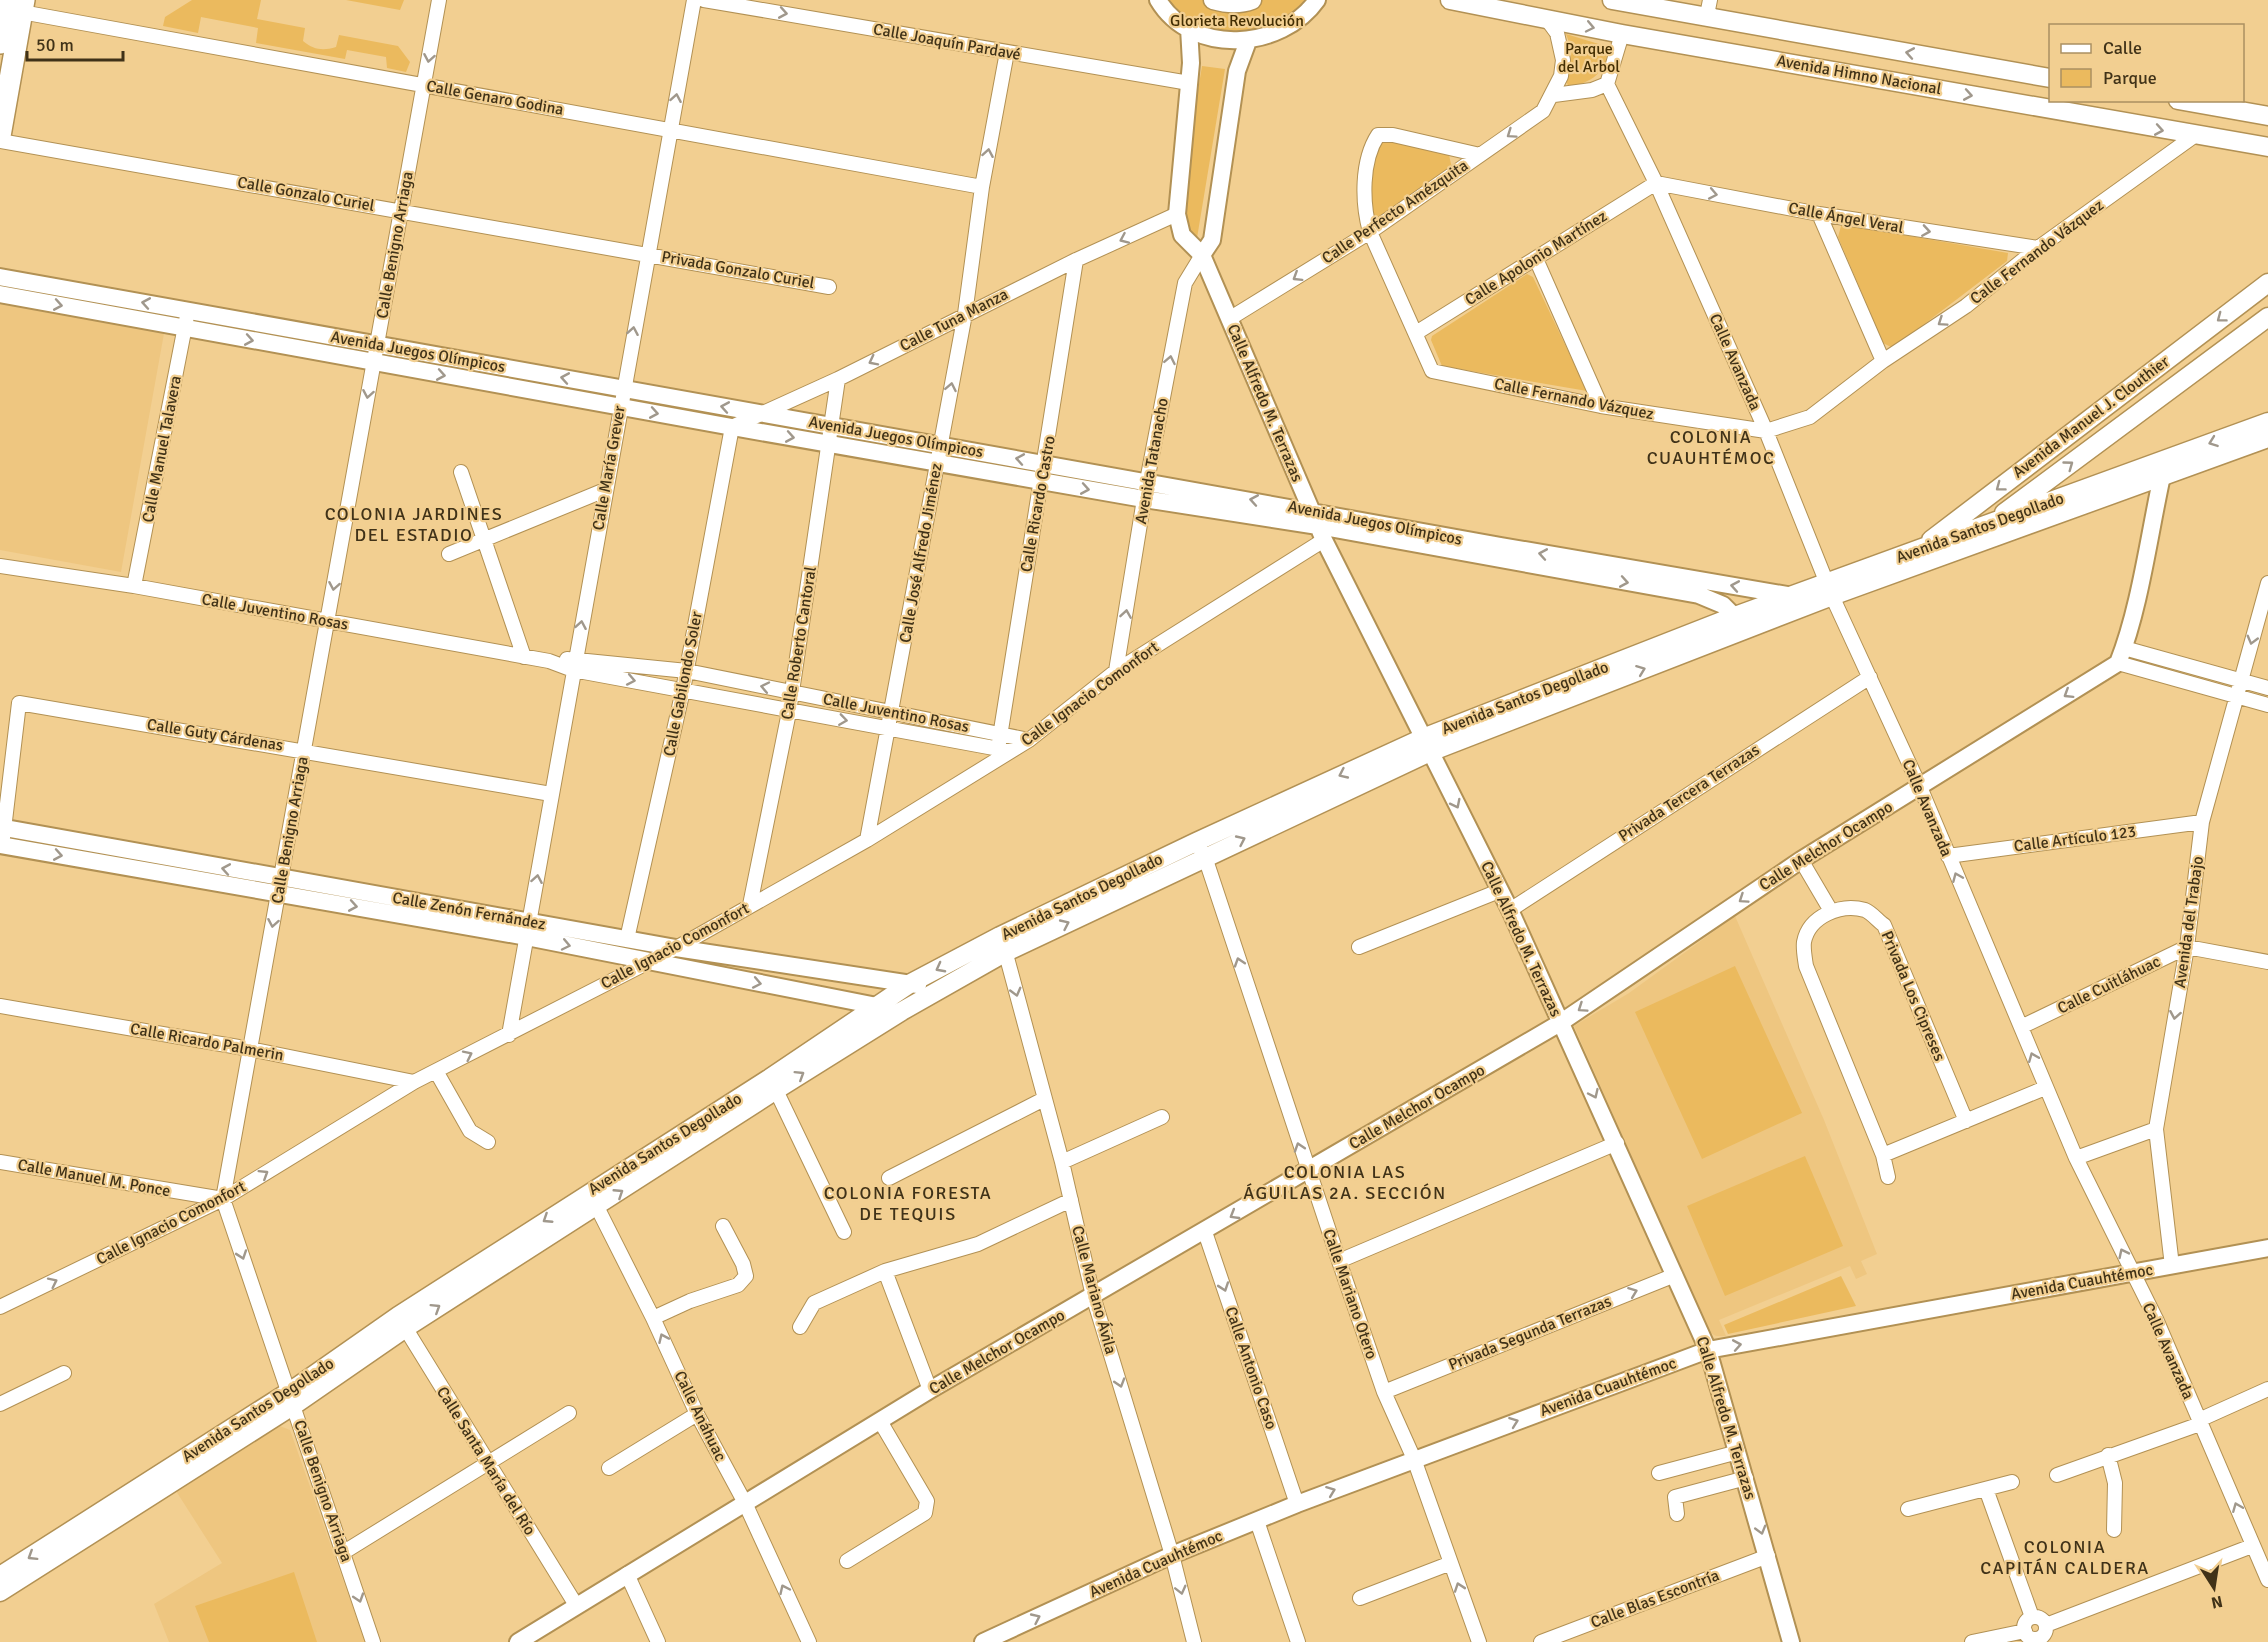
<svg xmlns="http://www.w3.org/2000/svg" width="2268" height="1642" font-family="Signika,sans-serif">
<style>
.built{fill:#eec680}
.green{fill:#ebba5e}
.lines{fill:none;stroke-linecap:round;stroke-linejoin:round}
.minor-casing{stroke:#b29154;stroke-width:16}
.tertiary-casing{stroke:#b29154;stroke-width:20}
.secondary-casing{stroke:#b29154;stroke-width:21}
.primary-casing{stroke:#b29154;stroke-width:24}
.minor{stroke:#fff;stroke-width:14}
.tertiary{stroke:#fff;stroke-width:16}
.secondary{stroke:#fff;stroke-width:18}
.primary{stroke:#fff;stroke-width:21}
.oneway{stroke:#a0988c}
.labels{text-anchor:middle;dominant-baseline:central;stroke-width:4.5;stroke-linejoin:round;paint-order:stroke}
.park-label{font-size:16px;fill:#432e03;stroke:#f2cf91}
.street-label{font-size:16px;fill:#403218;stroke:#f2cf91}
.neighbourhood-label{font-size:18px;letter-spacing:1.5px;fill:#403218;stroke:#f2cf91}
</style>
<rect width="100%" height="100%" fill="#f2cf91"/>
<path class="built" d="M 0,299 L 165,328 L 121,572 L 0,550 Z
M 1735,916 L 1824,1120 L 1877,1254 L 1861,1261 L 1867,1274 L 1856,1279 L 1850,1266 L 1719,1320 L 1726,1336 L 1716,1336 L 1709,1332 L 1574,1026 L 1629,993 Z
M 280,1426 L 290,1430 L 365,1642 L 169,1642 L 154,1604 L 222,1563 L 176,1491 Z"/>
<path class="green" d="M 192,0 L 261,0 L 257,19 L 305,28 L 303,41 C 314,50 323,51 336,47 L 339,35 L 398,46 L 410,62 L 406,72 L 387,68 L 386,57 L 347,50 L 345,59 L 256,43 L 258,28 L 201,17 L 198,33 L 163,26 L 165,17 Z
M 346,0 L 404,0 L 400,10 Z
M 1158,0 L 1317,0 L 1280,32 L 1214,39 Z
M 1566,34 L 1602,45 L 1607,55 C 1605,75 1586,84 1569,87 L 1565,80 L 1572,51 Z
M 1202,66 L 1225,69 L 1197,238 L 1186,228 L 1179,206 Z
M 1382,140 L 1448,151 L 1452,168 L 1371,224 L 1372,169 Z
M 1846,225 L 2008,253 L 2007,261 L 1893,348 L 1883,343 L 1838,237 L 1841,226 Z
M 1527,274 L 1533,277 L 1587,391 L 1442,366 L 1431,340 L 1432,336 Z
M 1735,966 L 1802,1113 L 1702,1159 L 1635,1012 Z
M 1805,1156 L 1843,1246 L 1725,1296 L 1687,1206 Z
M 1841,1276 L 1856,1306 L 1728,1334 L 1724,1325 Z
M 294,1572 L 317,1642 L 209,1642 L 195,1606 Z"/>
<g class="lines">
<g class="minor-casing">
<path id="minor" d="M 704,0 L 1189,83
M 1710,0 L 1708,10 L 1712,17
M 16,11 L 982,187
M 1622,34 L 1607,84 L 1656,183 L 1766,431 L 1832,596 L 1920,787 L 2076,1158 L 2156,1319 L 2268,1580
M 1554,95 L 1592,90 L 1607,84
M 0,141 L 829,287
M 1480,155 L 1393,135 L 1378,135 C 1361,161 1362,203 1370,232 L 1432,371 L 1601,406 L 1766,431 L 1810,417 L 1883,361 L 1966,306 L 2038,248 L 2194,136
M 1819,214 L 1883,361
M 1536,259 L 1601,406
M 1229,319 L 1370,232 L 1543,111 L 1561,76 L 1563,60 L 1557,33 L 1546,18
M 1416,333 L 1656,183 L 1819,214 L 2038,248
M 461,472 L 524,657
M 449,554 L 605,490
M 0,566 L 134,586 L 549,661 L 573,670 L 1010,751
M 134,586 L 188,311
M 2124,648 L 2268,688
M 567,659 L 687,671 L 1029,740
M 2118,663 L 2268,705
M 1116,671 L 1147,481 L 1185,283 L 1202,255
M 998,749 L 1076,260
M 867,840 L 965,314 L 982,187 L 1007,52
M 1196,842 L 1205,857 L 1339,1261 L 1384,1392 L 1414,1459 L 1479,1642
M 2,846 L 19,703 L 551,794
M 1948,856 L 2202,822
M 1801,860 L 1831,911
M 750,905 L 789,712 L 838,379
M 1510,910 L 1870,677
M 627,939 L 683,690 L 732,427 L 838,379 L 1076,260 L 1177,214
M 1003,943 L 1062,1162 L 1093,1296 L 1172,1555 L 1194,1642
M 1359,947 L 1499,891
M 0,1006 L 250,1049 L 414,1082
M 2021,1027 L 2187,947 L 2268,962
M 509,1035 L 694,0
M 436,1071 L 470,1131 L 488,1142
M 772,1082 L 844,1232
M 1883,1155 L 2045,1088
M 2076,1158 L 2156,1129
M 0,1162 L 223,1199
M 1062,1162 L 1162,1117
M 1888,1177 L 1883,1155 L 1806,966 C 1805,959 1803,949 1804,942 C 1809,916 1841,903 1865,910 C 1872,913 1878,921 1884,925 L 1966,1121
M 889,1178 L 1044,1099
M 593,1199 L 653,1318 L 697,1414 L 745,1503 L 809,1642
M 1205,1232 L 1297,1504
M 1339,1261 L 1617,1143
M 2172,1266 L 2156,1129 L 2187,947 L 2202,822 L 2268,583
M 885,1271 L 930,1390
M 0,1307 L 223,1199 L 414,1082 L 676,948 L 867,840 L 1029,740 L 1116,671 L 1324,540
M 653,1318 L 690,1301 L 738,1285 L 746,1276 L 743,1264 L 723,1226
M 401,1321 L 576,1605
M 800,1327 L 814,1303 L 885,1271 L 978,1244 L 1071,1200
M 1384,1392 L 1675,1275
M 0,1404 L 64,1373
M 2199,1420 L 2268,1389
M 2108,1455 L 2115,1483 L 2114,1530
M 609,1468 L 697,1414
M 1659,1473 L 1738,1452
M 2057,1475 L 2200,1424
M 1986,1489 L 2032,1617
M 1908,1509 L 2012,1482
M 1677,1514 L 1675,1497 L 1746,1478
M 1257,1521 L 1298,1642
M 344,1552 L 569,1413
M 847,1561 L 925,1513 L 927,1501 L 880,1421
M 627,1574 L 658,1642
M 1360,1598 L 1451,1563
M2024 1628a11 11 0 1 1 22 0a11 11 0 1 1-22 0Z
M 2046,1625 L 2252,1546
M 373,1642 L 223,1199 L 439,0
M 1541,1642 L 1768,1556
M 1972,1642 L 2025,1631"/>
</g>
<g class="tertiary-casing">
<path id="tertiary" d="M 1158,0 C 1192,57 1282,50 1317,0
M 1189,28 L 1191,63 L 1177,214 L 1182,235 L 1202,255 L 1324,540 L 1510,910 L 1708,1350 L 1791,1642
M 1202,255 L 1212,240 L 1237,71 L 1248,41
M 0,277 L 1501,546 L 1793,596
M 0,294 L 732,427 L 1144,499 L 1318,526 L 1699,595 L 1723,605 L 1742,624
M 0,827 L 676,948 L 918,985
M 0,845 L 527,937 L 887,1008
M 518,1642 L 930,1390 L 1560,1023 L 1801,860 L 2118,663 C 2140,608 2149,535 2162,476 L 2159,467
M 983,1642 L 1172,1555 L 1297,1504 L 1708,1350 L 2268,1248"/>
</g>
<g class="secondary-casing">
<path id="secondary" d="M 1213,0 C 1227,4 1239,5 1252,0
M 1450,0 L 1622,34 L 2268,147
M 1612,0 L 2050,78
M 2178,100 L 2268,116
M 2004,513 L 2268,317
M 1931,540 L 2268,283
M 0,1576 L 298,1386 L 398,1316 L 770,1078 L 911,983 L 1000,936 L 1196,842 L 1423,738 L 1735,616 L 2268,422
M 0,1592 L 294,1405 L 404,1329 L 776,1090 L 902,1011 L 1006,952 L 1430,752 L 1832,596 L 2268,438"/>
</g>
<g class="primary-casing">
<path id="primary" d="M 0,43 L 10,0
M 0,136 L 24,0"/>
</g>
<use href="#minor" class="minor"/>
<use href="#tertiary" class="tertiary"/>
<use href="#secondary" class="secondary"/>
<use href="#primary" class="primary"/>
</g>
<defs><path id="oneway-chevron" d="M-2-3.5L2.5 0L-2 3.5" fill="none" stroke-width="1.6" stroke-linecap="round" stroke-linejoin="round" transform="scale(1.5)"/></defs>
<g class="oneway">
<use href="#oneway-chevron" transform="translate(783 13) rotate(10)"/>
<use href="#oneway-chevron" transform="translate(1590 27) rotate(12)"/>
<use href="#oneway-chevron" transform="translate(1910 53) rotate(-170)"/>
<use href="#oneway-chevron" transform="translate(429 58) rotate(100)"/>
<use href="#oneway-chevron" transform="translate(1968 95) rotate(10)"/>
<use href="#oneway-chevron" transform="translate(676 98) rotate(-80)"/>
<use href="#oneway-chevron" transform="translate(2159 130) rotate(10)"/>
<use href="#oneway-chevron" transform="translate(1511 134) rotate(145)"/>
<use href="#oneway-chevron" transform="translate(988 153) rotate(-80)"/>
<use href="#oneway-chevron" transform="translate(1713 194) rotate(11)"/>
<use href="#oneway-chevron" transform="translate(1926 231) rotate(9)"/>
<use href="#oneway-chevron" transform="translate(1124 239) rotate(156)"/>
<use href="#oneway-chevron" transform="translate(1297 277) rotate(148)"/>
<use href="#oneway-chevron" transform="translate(146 303) rotate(-170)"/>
<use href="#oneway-chevron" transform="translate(58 305) rotate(10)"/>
<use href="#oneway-chevron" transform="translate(2221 318) rotate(143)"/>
<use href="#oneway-chevron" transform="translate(1942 322) rotate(146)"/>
<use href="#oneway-chevron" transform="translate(633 331) rotate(-80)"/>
<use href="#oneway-chevron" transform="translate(249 340) rotate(10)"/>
<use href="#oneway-chevron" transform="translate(1170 360) rotate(-79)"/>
<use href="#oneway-chevron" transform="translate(873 361) rotate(153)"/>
<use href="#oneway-chevron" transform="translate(441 375) rotate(10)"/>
<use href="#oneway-chevron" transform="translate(565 378) rotate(-170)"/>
<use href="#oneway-chevron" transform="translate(951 387) rotate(-79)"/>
<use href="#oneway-chevron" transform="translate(368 394) rotate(100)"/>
<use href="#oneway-chevron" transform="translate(725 407) rotate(-170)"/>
<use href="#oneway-chevron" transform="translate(654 413) rotate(10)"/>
<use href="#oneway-chevron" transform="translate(790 437) rotate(10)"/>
<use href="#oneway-chevron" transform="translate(2213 442) rotate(160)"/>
<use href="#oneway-chevron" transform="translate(1020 459) rotate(-170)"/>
<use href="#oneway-chevron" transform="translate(2069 465) rotate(-36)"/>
<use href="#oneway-chevron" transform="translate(2000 487) rotate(143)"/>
<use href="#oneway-chevron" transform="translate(1085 489) rotate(10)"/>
<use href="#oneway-chevron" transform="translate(1254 500) rotate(-170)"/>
<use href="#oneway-chevron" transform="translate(1543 554) rotate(-170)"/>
<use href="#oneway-chevron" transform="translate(1624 582) rotate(10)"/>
<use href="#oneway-chevron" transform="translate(334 586) rotate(100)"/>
<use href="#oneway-chevron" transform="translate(1735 586) rotate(-170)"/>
<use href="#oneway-chevron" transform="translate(1126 614) rotate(-81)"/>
<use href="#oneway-chevron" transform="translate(581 625) rotate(-80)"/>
<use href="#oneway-chevron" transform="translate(2252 640) rotate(105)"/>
<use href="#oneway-chevron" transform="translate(1641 670) rotate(-21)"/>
<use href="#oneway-chevron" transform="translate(631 680) rotate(11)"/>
<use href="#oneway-chevron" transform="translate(765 687) rotate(-168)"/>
<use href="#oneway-chevron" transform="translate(2068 694) rotate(148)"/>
<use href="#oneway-chevron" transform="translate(843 720) rotate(8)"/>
<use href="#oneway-chevron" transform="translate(1343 774) rotate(155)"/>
<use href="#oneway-chevron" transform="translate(1456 804) rotate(63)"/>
<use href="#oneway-chevron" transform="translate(1241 840) rotate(-25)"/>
<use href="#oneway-chevron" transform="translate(58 855) rotate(10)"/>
<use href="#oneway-chevron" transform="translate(226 869) rotate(-170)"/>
<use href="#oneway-chevron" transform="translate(1957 877) rotate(-113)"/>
<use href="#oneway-chevron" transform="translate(537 879) rotate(-80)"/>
<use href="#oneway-chevron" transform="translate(1743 899) rotate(146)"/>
<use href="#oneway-chevron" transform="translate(353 906) rotate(10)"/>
<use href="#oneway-chevron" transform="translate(273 923) rotate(100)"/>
<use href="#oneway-chevron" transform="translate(1065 924) rotate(-25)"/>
<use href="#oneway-chevron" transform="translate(566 945) rotate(12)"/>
<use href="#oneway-chevron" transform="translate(1239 962) rotate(-108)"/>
<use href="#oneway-chevron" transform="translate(940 968) rotate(152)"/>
<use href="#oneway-chevron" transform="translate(757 983) rotate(11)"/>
<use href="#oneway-chevron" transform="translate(1016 992) rotate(75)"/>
<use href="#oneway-chevron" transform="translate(1582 1008) rotate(146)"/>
<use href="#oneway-chevron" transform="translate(2175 1015) rotate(100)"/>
<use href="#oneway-chevron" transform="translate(468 1055) rotate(-26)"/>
<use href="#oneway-chevron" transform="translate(2033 1057) rotate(-112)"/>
<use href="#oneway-chevron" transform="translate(800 1075) rotate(-32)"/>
<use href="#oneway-chevron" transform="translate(1594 1094) rotate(65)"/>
<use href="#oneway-chevron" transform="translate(1299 1147) rotate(-108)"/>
<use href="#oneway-chevron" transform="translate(264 1174) rotate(-32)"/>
<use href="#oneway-chevron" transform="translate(619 1193) rotate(-33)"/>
<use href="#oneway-chevron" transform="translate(1234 1215) rotate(149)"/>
<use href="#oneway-chevron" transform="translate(547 1219) rotate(147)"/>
<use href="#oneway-chevron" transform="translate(2123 1253) rotate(-116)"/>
<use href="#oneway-chevron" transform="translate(242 1255) rotate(71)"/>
<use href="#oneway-chevron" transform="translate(53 1282) rotate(-26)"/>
<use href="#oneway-chevron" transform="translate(1224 1287) rotate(71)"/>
<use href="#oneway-chevron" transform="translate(1633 1292) rotate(-21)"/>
<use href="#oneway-chevron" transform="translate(436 1308) rotate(-32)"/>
<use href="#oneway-chevron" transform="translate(663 1338) rotate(-114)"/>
<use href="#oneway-chevron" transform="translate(1737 1345) rotate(-10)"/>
<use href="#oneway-chevron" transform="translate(1120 1383) rotate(73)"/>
<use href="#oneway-chevron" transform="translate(1514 1422) rotate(-20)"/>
<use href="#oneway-chevron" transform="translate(1331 1491) rotate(-21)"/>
<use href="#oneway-chevron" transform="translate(2237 1507) rotate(-112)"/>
<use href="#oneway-chevron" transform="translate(1761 1530) rotate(74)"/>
<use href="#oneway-chevron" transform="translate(32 1556) rotate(148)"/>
<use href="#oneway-chevron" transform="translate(1459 1587) rotate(-109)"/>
<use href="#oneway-chevron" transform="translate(784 1589) rotate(-115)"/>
<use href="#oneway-chevron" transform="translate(1181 1590) rotate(76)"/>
<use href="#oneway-chevron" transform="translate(359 1598) rotate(72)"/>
<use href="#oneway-chevron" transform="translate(1036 1618) rotate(-25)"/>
</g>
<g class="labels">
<g class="park-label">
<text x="1237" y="21">Glorieta Revolución</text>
<text x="1589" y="49">Parque<tspan x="1589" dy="18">del Arbol</tspan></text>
</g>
<g class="street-label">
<text transform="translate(947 42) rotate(10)">Calle Joaquín Pardavé</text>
<text transform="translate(1859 75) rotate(10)">Avenida Himno Nacional</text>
<text transform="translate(495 98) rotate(10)">Calle Genaro Godina</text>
<text transform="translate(306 194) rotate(10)">Calle Gonzalo Curiel</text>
<text transform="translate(1395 212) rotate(-34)">Calle Perfecto Amézquita</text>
<text transform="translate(1846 218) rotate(10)">Calle Ángel Veral</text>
<text transform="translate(395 245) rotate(-80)">Calle Benigno Arriaga</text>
<text transform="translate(2037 252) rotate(-37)">Calle Fernando Vázquez</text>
<text transform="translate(1536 258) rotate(-32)">Calle Apolonio Martínez</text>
<text transform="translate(738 270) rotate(10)">Privada Gonzalo Curiel</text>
<text transform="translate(954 320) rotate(-27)">Calle Tuna Manza</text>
<text transform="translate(418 352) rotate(10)">Avenida Juegos Olímpicos</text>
<text transform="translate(1735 362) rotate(66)">Calle Avanzada</text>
<text transform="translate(1574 399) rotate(11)">Calle Fernando Vázquez</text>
<text transform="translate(1265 403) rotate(67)">Calle Alfredo M. Terrazas</text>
<text transform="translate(2091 417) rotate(-37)">Avenida Manuel J. Clouthier</text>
<text transform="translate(896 437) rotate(10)">Avenida Juegos Olímpicos</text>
<text transform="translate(162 449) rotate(-79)">Calle Manuel Talavera</text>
<text transform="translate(1152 461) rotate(-80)">Avenida Tatanacho</text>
<text transform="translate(609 468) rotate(-80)">Calle María Grever</text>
<text transform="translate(1038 504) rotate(-80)">Calle Ricardo Castro</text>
<text transform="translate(1375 523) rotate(11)">Avenida Juegos Olímpicos</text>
<text transform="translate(1980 528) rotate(-20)">Avenida Santos Degollado</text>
<text transform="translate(921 553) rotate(-80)">Calle José Alfredo Jiménez</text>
<text transform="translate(275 612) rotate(10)">Calle Juventino Rosas</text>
<text transform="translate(799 643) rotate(-81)">Calle Roberto Cantoral</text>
<text transform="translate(683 684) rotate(-79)">Calle Gabilondo Soler</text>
<text transform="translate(1090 694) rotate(-36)">Calle Ignacio Comonfort</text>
<text transform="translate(1525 698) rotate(-21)">Avenida Santos Degollado</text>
<text transform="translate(896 713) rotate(11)">Calle Juventino Rosas</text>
<text transform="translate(215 735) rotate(9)">Calle Guty Cárdenas</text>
<text transform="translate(1689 793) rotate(-33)">Privada Tercera Terrazas</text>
<text transform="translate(1927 808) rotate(67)">Calle Avanzada</text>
<text transform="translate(290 830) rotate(-80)">Calle Benigno Arriaga</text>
<text transform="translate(2075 839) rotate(-7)">Calle Artículo 123</text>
<text transform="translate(1826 846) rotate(-32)">Calle Melchor Ocampo</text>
<text transform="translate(1082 897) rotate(-26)">Avenida Santos Degollado</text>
<text transform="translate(469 911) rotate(10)">Calle Zenón Fernández</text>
<text transform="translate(2189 922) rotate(-82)">Avenida del Trabajo</text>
<text transform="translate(1521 939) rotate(65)">Calle Alfredo M. Terrazas</text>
<text transform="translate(675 946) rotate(-28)">Calle Ignacio Comonfort</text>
<text transform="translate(2109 985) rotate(-26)">Calle Cuitláhuac</text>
<text transform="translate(1913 996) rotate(67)">Privada Los Cipreses</text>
<text transform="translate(207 1042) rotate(10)">Calle Ricardo Palmerin</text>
<text transform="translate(1417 1107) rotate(-30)">Calle Melchor Ocampo</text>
<text transform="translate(665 1144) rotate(-32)">Avenida Santos Degollado</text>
<text transform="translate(94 1178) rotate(10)">Calle Manuel M. Ponce</text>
<text transform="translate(171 1223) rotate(-27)">Calle Ignacio Comonfort</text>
<text transform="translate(2082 1282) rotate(-10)">Avenida Cuauhtémoc</text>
<text transform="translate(1094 1290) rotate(75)">Calle Mariano Ávila</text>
<text transform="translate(1350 1294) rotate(71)">Calle Mariano Otero</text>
<text transform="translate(1530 1333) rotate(-22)">Privada Segunda Terrazas</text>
<text transform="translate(2168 1351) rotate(66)">Calle Avanzada</text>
<text transform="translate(997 1352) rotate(-30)">Calle Melchor Ocampo</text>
<text transform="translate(1251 1368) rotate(71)">Calle Antonio Caso</text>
<text transform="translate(1608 1387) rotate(-20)">Avenida Cuauhtémoc</text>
<text transform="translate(258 1410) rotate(-33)">Avenida Santos Degollado</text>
<text transform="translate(700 1416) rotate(64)">Calle Anáhuac</text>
<text transform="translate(1726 1418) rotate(73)">Calle Alfredo M. Terrazas</text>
<text transform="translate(486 1461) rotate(58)">Calle Santa María del Río</text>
<text transform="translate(323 1491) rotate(71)">Calle Benigno Arriaga</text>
<text transform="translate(1156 1564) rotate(-24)">Avenida Cuauhtémoc</text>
<text transform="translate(1655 1599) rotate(-21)">Calle Blas Escontría</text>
</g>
<g class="neighbourhood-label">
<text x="1711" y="437">COLONIA<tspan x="1711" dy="21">CUAUHTÉMOC</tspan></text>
<text x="414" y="514">COLONIA JARDINES<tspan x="414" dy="21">DEL ESTADIO</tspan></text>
<text x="1345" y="1172">COLONIA LAS<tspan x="1345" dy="21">ÁGUILAS 2A. SECCIÓN</tspan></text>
<text x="908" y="1193">COLONIA FORESTA<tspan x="908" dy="21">DE TEQUIS</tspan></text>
<text x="2065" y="1547">COLONIA<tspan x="2065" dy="21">CAPITÁN CALDERA</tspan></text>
</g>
</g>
<rect x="2049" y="24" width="195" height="78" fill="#f2cf91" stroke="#ab9061" stroke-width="1.5"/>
<rect x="2061" y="44" width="30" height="9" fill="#ffffff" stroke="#ab9061" stroke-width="1.5"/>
<text x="2103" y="54" font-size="18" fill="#403218">Calle</text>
<rect x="2061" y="69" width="30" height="18" fill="#ebba5e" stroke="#ab9061" stroke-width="1.5"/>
<text x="2103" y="84" font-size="18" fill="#403218">Parque</text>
<g transform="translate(2214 1588) rotate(168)" stroke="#f2cf91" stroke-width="4.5" paint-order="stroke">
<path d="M0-4.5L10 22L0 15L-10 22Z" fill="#403218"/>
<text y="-9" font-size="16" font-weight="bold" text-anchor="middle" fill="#403218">N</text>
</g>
<path d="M27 51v9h96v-9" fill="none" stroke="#403218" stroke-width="3"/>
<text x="36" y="51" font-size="18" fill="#403218" stroke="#f2cf91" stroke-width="4.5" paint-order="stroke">50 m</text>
</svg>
